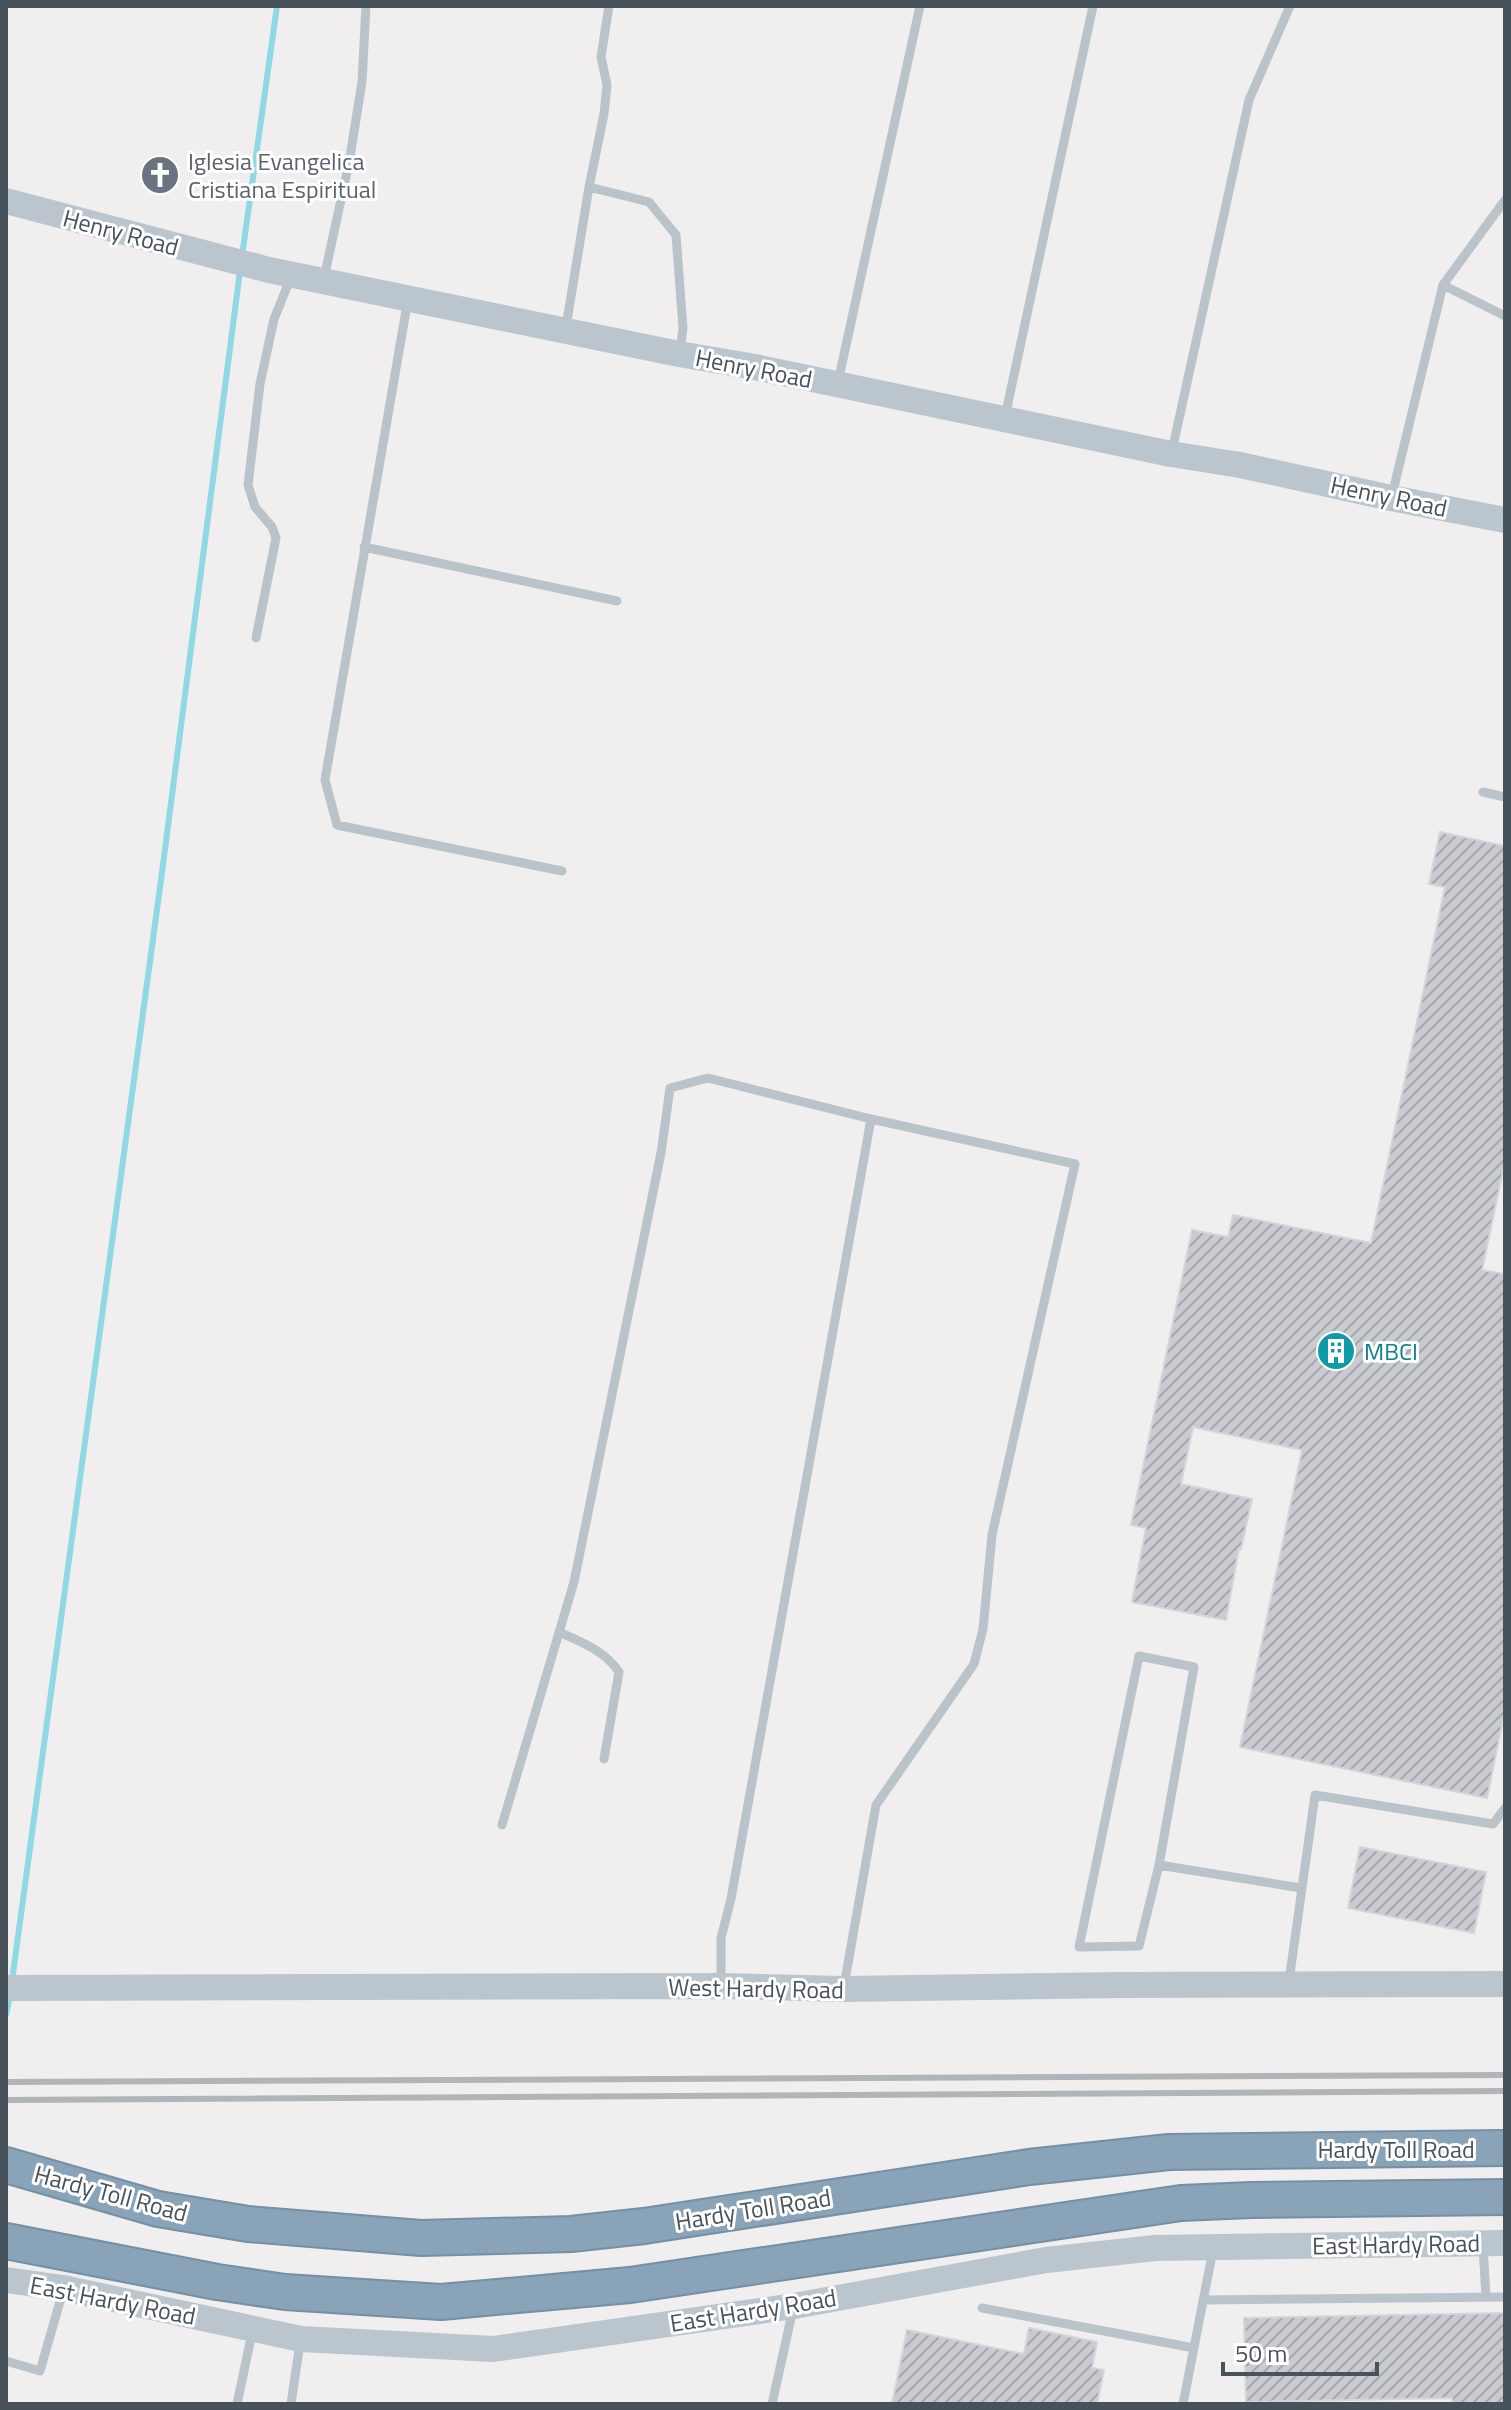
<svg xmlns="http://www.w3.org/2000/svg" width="1511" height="2410" font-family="'Titillium Web',sans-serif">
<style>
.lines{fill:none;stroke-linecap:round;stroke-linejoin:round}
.stream{stroke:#90d8e4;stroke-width:6}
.building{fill:url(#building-hatch);stroke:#d2d5d9;stroke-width:2}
.highway-casing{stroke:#758fa4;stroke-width:38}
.lane{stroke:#bac3ca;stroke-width:9}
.secondary{stroke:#bbc5ce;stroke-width:26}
.highway{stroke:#89a3b9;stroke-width:34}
.rail{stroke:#b1b4b8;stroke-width:6}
.labels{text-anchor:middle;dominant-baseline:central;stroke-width:6;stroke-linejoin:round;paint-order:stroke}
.worship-label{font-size:24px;fill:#5b616d;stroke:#fff;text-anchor:start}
.street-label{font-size:24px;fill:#48525a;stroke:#fff}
.culture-label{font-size:24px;fill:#0d838f;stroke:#fff;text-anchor:start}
</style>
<defs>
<pattern id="building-hatch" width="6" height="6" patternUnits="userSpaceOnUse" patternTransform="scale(2)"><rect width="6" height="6" fill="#c9cbd0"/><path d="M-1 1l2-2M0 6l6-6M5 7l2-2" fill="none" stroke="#a5a7ac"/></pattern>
</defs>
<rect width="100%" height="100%" fill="#f0eeee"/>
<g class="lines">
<path class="stream" d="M 242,256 L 277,6
M 12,1981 L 161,880 L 240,271
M 6,2015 L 10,1996"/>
</g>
<path class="building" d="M 1440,832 L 1505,846 L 1505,1161 L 1482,1270 L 1505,1274 L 1505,1710 L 1487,1798 L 1240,1747 L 1302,1450 L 1193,1427 L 1181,1484 L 1252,1499 L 1241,1549 L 1239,1548 L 1226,1620 L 1132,1602 L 1146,1528 L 1131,1525 L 1192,1230 L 1228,1237 L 1233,1215 L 1371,1243 L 1445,887 L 1429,884 Z
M 1360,1847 L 1486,1872 L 1474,1933 L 1348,1908 Z
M 1505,2313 L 1505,2404 L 1452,2404 L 1452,2398 L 1246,2402 L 1244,2318 Z
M 1029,2328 L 1097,2342 L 1092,2368 L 1104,2370 L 1097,2404 L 892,2404 L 907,2330 L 1024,2354 Z"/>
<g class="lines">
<g class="highway-casing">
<path id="highway" d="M 6,2165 L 158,2209 L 248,2224 L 421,2238 L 571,2234 L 644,2226 L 1029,2167 L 1169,2152 L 1505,2148
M 6,2241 L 217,2282 L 285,2292 L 441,2302 L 630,2285 L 1181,2203 L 1251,2200 L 1505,2197"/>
</g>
<path class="lane" d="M 589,187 L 649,202 L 676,235 L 683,328 L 680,350
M 324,278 L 349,163 L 362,82 L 366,6
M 1443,285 L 1505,316
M 408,299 L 325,780 L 337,825 L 562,871
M 566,327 L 589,187 L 604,114 L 607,85 L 601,57 L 609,6
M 838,382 L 920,6
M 1005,417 L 1093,6
M 1172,451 L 1249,100 L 1290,6
M 1392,495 L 1443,285 L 1505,200
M 364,547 L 617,601
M 256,638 L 276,538 L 272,527 L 255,507 L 248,485 L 260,384 L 274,319 L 291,277
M 1483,792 L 1505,797
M 559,1632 C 582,1642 605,1651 619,1672 L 604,1759
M 1139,1656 L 1194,1667 L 1159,1865 L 1139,1946 L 1079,1947 Z
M 502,1825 L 574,1582 L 661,1153 L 670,1088 L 708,1078 L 871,1119
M 1159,1865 L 1301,1888
M 1289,1981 L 1315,1795 L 1493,1824 L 1505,1808
M 721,1982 L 721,1938 L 731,1899 L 871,1119 L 1075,1164 L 992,1535 L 983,1629 L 974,1664 L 876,1805 L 844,1986
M 1483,2246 L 1486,2297
M 1203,2300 L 1505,2297
M 982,2308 L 1194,2348
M 6,2361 L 40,2371 L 63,2291
M 237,2404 L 252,2333
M 291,2404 L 300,2343
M 772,2404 L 793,2309
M 1183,2404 L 1213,2250"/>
<path class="secondary" d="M 6,201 L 269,270 L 679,354 L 755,367 L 1171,454 L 1240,465 L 1391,498 L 1505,520
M 6,1988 L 721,1986 L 843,1989 L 1122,1985 L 1505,1984
M 6,2280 L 63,2288 L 301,2339 L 493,2349 L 794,2306 L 1046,2260 L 1155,2248 L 1505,2243"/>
<use href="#highway" class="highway"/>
<path class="rail" d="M 6,2082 L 1505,2075
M 6,2100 L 1505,2091"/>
</g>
<defs>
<g id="church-disc" transform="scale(2)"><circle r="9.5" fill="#6b7280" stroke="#fff"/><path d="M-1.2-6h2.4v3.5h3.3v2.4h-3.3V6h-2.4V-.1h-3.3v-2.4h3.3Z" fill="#fff"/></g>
<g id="building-disc" transform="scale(2)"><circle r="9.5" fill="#0f9aa8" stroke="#fff"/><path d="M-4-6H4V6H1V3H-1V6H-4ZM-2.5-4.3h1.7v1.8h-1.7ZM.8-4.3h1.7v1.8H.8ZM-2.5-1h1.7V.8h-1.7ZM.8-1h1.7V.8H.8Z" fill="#fff"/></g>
</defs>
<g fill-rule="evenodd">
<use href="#church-disc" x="160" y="175"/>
<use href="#building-disc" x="1336" y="1351"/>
</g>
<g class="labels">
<g class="worship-label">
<text x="188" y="161">Iglesia Evangelica<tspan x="188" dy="28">Cristiana Espiritual</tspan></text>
</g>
<g class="street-label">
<text transform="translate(121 232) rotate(15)">Henry Road</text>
<text transform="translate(754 368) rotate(11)">Henry Road</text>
<text transform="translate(1389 496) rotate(12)">Henry Road</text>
<text transform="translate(756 1988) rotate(1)">West Hardy Road</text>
<text x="1396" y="2149">Hardy Toll Road</text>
<text transform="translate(111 2193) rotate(15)">Hardy Toll Road</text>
<text transform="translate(753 2209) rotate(-9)">Hardy Toll Road</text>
<text transform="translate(1396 2244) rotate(-1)">East Hardy Road</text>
<text transform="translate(113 2300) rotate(11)">East Hardy Road</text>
<text transform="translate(753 2310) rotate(-9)">East Hardy Road</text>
</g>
<g class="culture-label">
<text x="1364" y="1351">MBCI</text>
</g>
</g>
<rect width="1511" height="2410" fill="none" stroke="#48525a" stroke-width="16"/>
<path d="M1223 2362v12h154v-12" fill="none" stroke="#48525a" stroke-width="4"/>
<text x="1235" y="2362" font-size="24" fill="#48525a" stroke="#ffffff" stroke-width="6" paint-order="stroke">50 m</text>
</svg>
